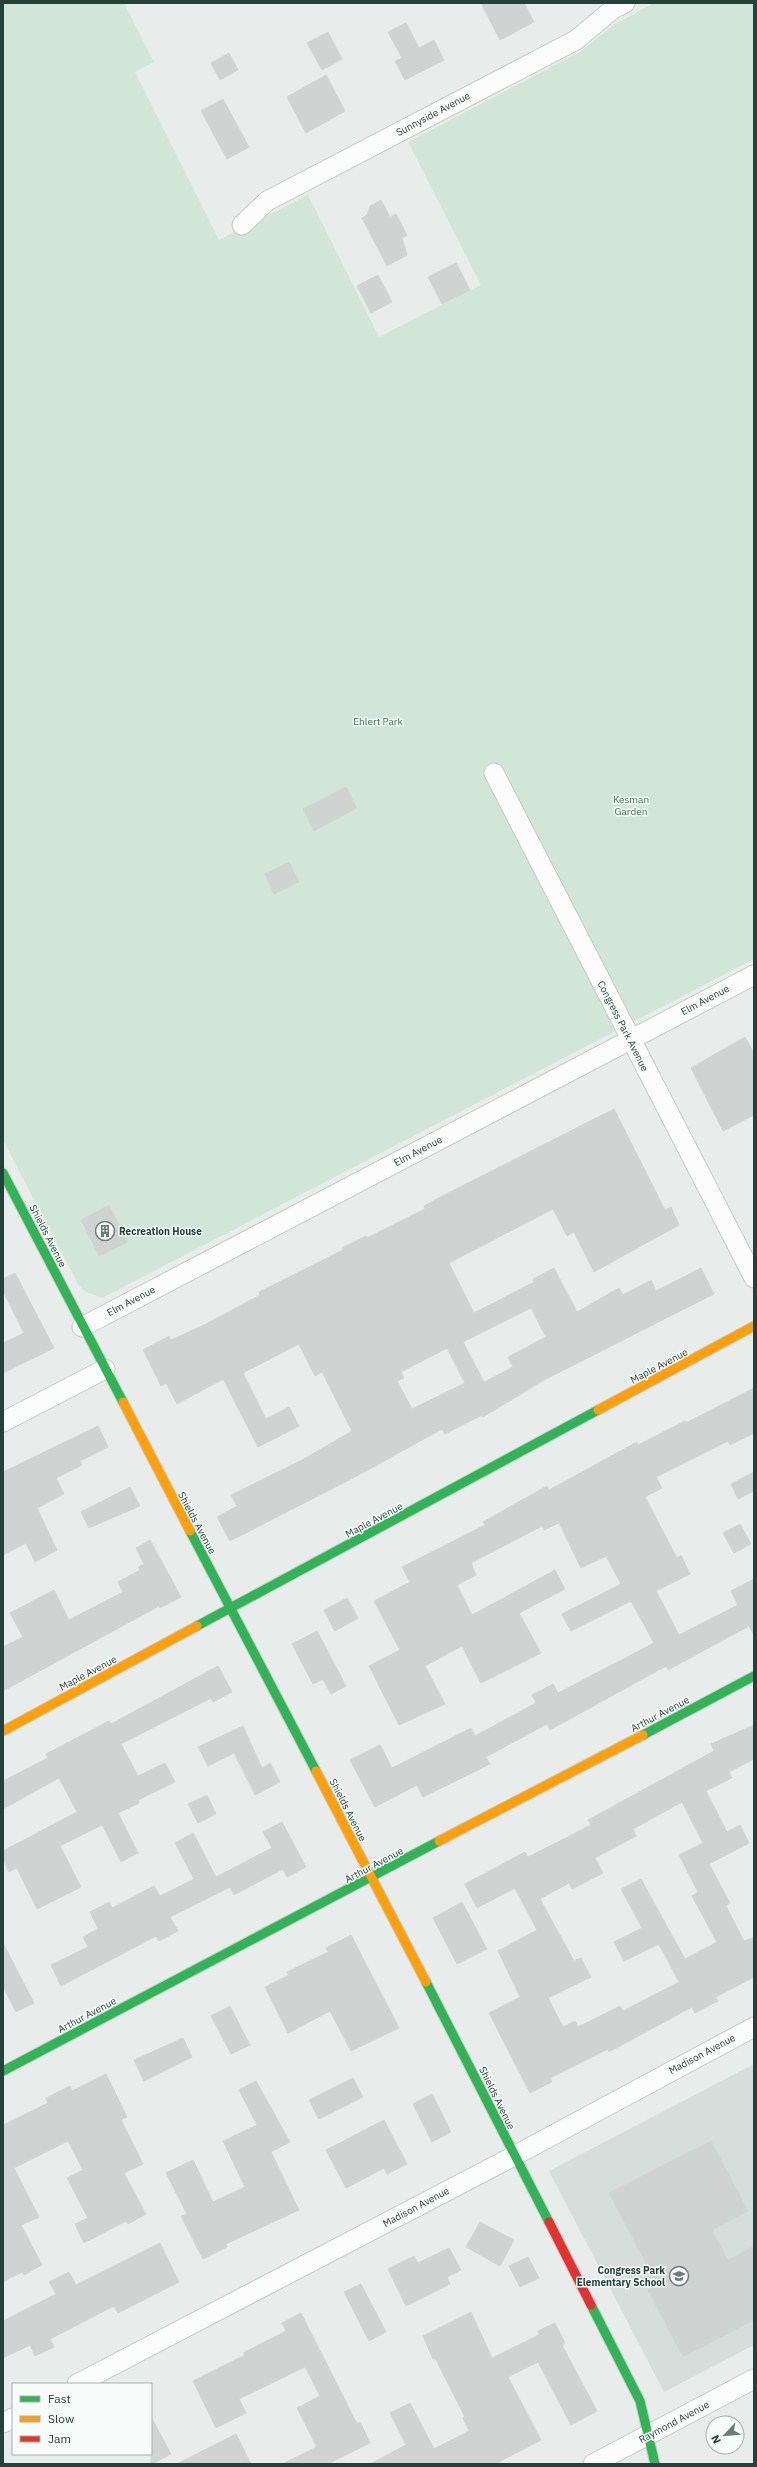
<svg xmlns="http://www.w3.org/2000/svg" width="757" height="2467" font-family="'IBM Plex Sans',sans-serif">
<style>
.built{fill:#d6dedb}
.green{fill:#d1e6d8}
.building{fill:#cfd4d2;stroke:#d1d6d4;fill-rule:evenodd}
.lines{fill:none;stroke-linecap:round;stroke-linejoin:round}
.street-casing{stroke:#c5cac8;stroke-width:21}
.fast-casing{stroke:#c3cbc8;stroke-width:11}
.slow-casing{stroke:#c3cbc8;stroke-width:11}
.jam-casing{stroke:#c3cbc8;stroke-width:11}
.street{stroke:#fcfcfc;stroke-width:19}
.fast{stroke:#30b455;stroke-width:9}
.slow{stroke:#ff9f0a;stroke-width:9}
.jam{stroke:#e5322d;stroke-width:9}
.labels{text-anchor:middle;dominant-baseline:central;stroke-width:3;stroke-linejoin:round;paint-order:stroke}
.street-label{font-size:10px;fill:#24423a;stroke:#f7fbf9}
.park-label{font-size:10px;fill:#2d7a4b;stroke:#f7fbf9}
.poi-label{font-size:10px;font-weight:bold;fill:#24423a;stroke:#f7fbf9;text-anchor:start}
</style>
<rect width="100%" height="100%" fill="#e8edeb"/>
<path class="built" d="M 754,2064 L 754,2345 L 664,2392 L 549,2171 Z"/>
<path class="green" d="M 3,3 L 124,3 L 154,62 L 135,72 L 219,240 L 308,195 L 379,337 L 481,285 L 408,142 L 580,52 L 615,24 L 654,3 L 754,3 L 754,959 L 102,1298 L 84,1291 L 78,1284 L 3,1140 Z"/>
<path class="building" d="M 481,3 L 524,3 L 534,22 L 500,40 Z
M 406,23 L 419,48 L 434,40 L 444,60 L 405,80 L 395,61 L 402,58 L 388,32 Z
M 328,32 L 342,59 L 322,70 L 307,43 Z
M 229,53 L 238,70 L 220,80 L 211,63 Z
M 326,75 L 345,111 L 306,133 L 287,97 Z
M 223,99 L 249,147 L 227,159 L 201,111 Z
M 381,200 L 390,217 L 396,214 L 407,235 L 402,238 L 407,255 L 387,266 L 362,218 L 367,215 L 370,206 Z
M 456,263 L 470,290 L 442,304 L 428,277 Z
M 378,275 L 392,302 L 371,313 L 357,286 Z
M 346,787 L 357,808 L 314,831 L 303,809 Z
M 289,862 L 299,882 L 274,894 L 265,874 Z
M 745,1037 L 754,1053 L 754,1115 L 723,1131 L 691,1068 Z
M 614,1109 L 665,1210 L 671,1207 L 679,1225 L 594,1272 L 574,1232 L 567,1236 L 553,1209 L 449,1263 L 474,1313 L 534,1282 L 533,1279 L 554,1268 L 577,1312 L 619,1288 L 623,1295 L 651,1280 L 656,1291 L 701,1268 L 714,1294 L 546,1379 L 483,1417 L 482,1415 L 445,1434 L 442,1429 L 357,1476 L 230,1541 L 217,1517 L 237,1506 L 231,1495 L 304,1459 L 352,1431 L 322,1372 L 315,1376 L 299,1344 L 243,1373 L 266,1419 L 289,1407 L 299,1426 L 258,1447 L 223,1379 L 177,1404 L 166,1383 L 161,1386 L 143,1350 L 169,1336 L 171,1340 L 206,1324 L 260,1295 L 259,1292 L 343,1250 L 342,1248 L 366,1236 L 367,1238 L 425,1209 L 424,1206 L 448,1193 ZM 531,1308 L 546,1337 L 508,1357 L 513,1367 L 484,1382 L 463,1342 ZM 447,1348 L 465,1383 L 412,1409 L 397,1381 L 404,1378 L 401,1372 Z
M 109,1205 L 128,1242 L 99,1256 L 81,1220 Z
M 15,1273 L 54,1348 L 3,1373 L 3,1343 L 24,1333 L 3,1291 L 3,1279 Z
M 754,1388 L 754,1433 L 730,1445 L 728,1441 L 656,1477 L 662,1488 L 645,1497 L 677,1558 L 681,1555 L 690,1574 L 656,1591 L 679,1635 L 738,1605 L 731,1591 L 754,1579 L 754,1635 L 749,1626 L 668,1670 L 666,1666 L 550,1730 L 547,1724 L 486,1757 L 490,1764 L 423,1797 L 417,1785 L 375,1807 L 350,1760 L 380,1745 L 392,1768 L 471,1728 L 475,1736 L 536,1703 L 532,1695 L 553,1684 L 558,1693 L 654,1643 L 631,1601 L 571,1631 L 562,1614 L 621,1584 L 606,1556 L 581,1568 L 559,1523 L 544,1530 L 542,1526 L 471,1563 L 476,1575 L 457,1585 L 472,1615 L 555,1570 L 565,1589 L 519,1613 L 541,1653 L 481,1683 L 462,1646 L 425,1666 L 445,1704 L 399,1725 L 369,1666 L 400,1650 L 374,1601 L 410,1582 L 402,1567 L 485,1525 L 483,1522 L 547,1486 L 549,1490 L 637,1442 L 638,1445 L 685,1421 L 686,1423 Z
M 98,1426 L 108,1447 L 80,1461 L 82,1465 L 56,1478 L 64,1494 L 37,1508 L 57,1550 L 35,1562 L 26,1543 L 3,1555 L 3,1472 Z
M 754,1472 L 754,1491 L 738,1499 L 731,1484 Z
M 130,1487 L 140,1506 L 89,1528 L 81,1512 Z
M 740,1524 L 751,1544 L 734,1553 L 723,1533 Z
M 150,1540 L 181,1597 L 160,1608 L 159,1606 L 3,1691 L 3,1647 L 23,1637 L 10,1613 L 54,1590 L 69,1620 L 123,1592 L 118,1582 L 140,1570 L 138,1567 L 144,1564 L 136,1548 Z
M 347,1598 L 358,1618 L 335,1631 L 324,1610 Z
M 317,1631 L 346,1686 L 331,1694 L 323,1679 L 313,1684 L 292,1644 Z
M 218,1666 L 232,1692 L 213,1702 L 211,1698 L 121,1744 L 138,1776 L 165,1763 L 175,1782 L 138,1800 L 139,1803 L 118,1813 L 138,1853 L 121,1862 L 102,1825 L 60,1846 L 81,1887 L 37,1909 L 17,1868 L 9,1872 L 3,1859 L 3,1851 L 77,1812 L 59,1778 L 3,1809 L 3,1781 L 48,1758 L 46,1754 L 109,1721 L 111,1724 Z
M 754,1725 L 754,1759 L 729,1772 L 732,1778 L 706,1791 L 727,1832 L 740,1825 L 749,1843 L 709,1864 L 730,1903 L 726,1906 L 744,1941 L 754,1937 L 754,1977 L 716,1997 L 718,2001 L 695,2013 L 692,2007 L 609,2052 L 608,2049 L 550,2078 L 552,2082 L 530,2093 L 489,2013 L 520,1997 L 498,1951 L 537,1930 L 515,1888 L 477,1908 L 465,1884 L 525,1852 L 528,1857 L 591,1825 L 588,1820 L 714,1751 L 711,1744 ZM 682,1802 L 703,1843 L 679,1855 L 698,1892 L 692,1896 L 717,1942 L 685,1959 L 641,1879 L 621,1889 L 642,1928 L 614,1942 L 624,1961 L 659,1944 L 679,1982 L 623,2011 L 620,2006 L 578,2027 L 575,2021 L 563,2027 L 548,1998 L 591,1977 L 581,1958 L 574,1961 L 540,1899 L 569,1883 L 572,1889 L 603,1873 L 595,1858 L 636,1836 L 633,1829 Z
M 243,1726 L 262,1768 L 270,1763 L 280,1782 L 255,1795 L 234,1753 L 208,1766 L 198,1747 Z
M 207,1795 L 216,1814 L 198,1823 L 188,1804 Z
M 282,1822 L 306,1867 L 287,1877 L 283,1869 L 234,1895 L 230,1887 L 170,1917 L 178,1931 L 159,1941 L 156,1936 L 61,1986 L 51,1965 L 88,1947 L 83,1937 L 98,1929 L 90,1912 L 109,1902 L 112,1908 L 154,1886 L 160,1896 L 194,1879 L 175,1843 L 193,1833 L 216,1877 L 272,1848 L 263,1832 Z
M 462,1902 L 487,1949 L 457,1964 L 433,1918 Z
M 351,1935 L 399,2028 L 351,2051 L 330,2011 L 288,2033 L 265,1987 L 289,1975 L 287,1972 L 328,1952 L 326,1948 Z
M 3,1943 L 34,2003 L 16,2012 L 3,1987 Z
M 230,2006 L 250,2045 L 231,2054 L 211,2016 Z
M 183,2038 L 192,2057 L 144,2081 L 134,2060 Z
M 106,2074 L 127,2117 L 121,2120 L 143,2164 L 124,2173 L 146,2214 L 128,2224 L 126,2221 L 84,2243 L 75,2224 L 88,2218 L 67,2178 L 83,2170 L 68,2141 L 14,2168 L 39,2217 L 21,2225 L 42,2265 L 24,2275 L 22,2272 L 3,2282 L 3,2125 L 48,2103 L 46,2098 L 70,2086 L 72,2091 Z
M 353,2078 L 363,2097 L 319,2119 L 309,2100 Z
M 256,2081 L 290,2142 L 271,2152 L 299,2210 L 226,2244 L 227,2247 L 203,2259 L 181,2216 L 187,2214 L 166,2173 L 193,2160 L 213,2202 L 245,2187 L 223,2141 L 257,2125 L 239,2090 Z
M 432,2094 L 451,2132 L 432,2142 L 413,2104 Z
M 384,2120 L 407,2164 L 387,2174 L 384,2168 L 346,2188 L 326,2150 Z
M 711,2141 L 748,2211 L 712,2230 L 728,2260 L 754,2246 L 754,2320 L 683,2357 L 648,2290 L 657,2284 L 609,2193 Z
M 480,2222 L 514,2240 L 500,2266 L 466,2247 Z
M 160,2243 L 179,2282 L 118,2313 L 114,2306 L 50,2339 L 54,2347 L 35,2356 L 30,2345 L 3,2358 L 3,2321 L 56,2294 L 49,2282 L 69,2272 L 76,2285 Z
M 449,2248 L 461,2270 L 447,2277 L 450,2284 L 406,2306 L 388,2269 L 414,2256 L 418,2263 Z
M 528,2257 L 539,2278 L 520,2287 L 509,2266 Z
M 361,2284 L 386,2332 L 369,2341 L 344,2292 Z
M 471,2312 L 492,2358 L 539,2335 L 538,2331 L 555,2323 L 565,2343 L 562,2345 L 597,2411 L 571,2425 L 538,2362 L 508,2377 L 541,2440 L 495,2464 L 370,2464 L 406,2445 L 390,2413 L 410,2403 L 434,2449 L 469,2431 L 463,2418 L 465,2417 L 435,2358 L 433,2359 L 423,2336 Z
M 301,2313 L 357,2424 L 360,2422 L 370,2443 L 328,2464 L 282,2464 L 317,2447 L 297,2408 L 320,2396 L 305,2367 L 239,2399 L 246,2413 L 216,2428 L 193,2381 L 245,2355 L 243,2353 L 286,2331 L 282,2323 Z
M 151,2417 L 171,2454 L 152,2464 L 151,2464 Z
M 236,2434 L 251,2464 L 177,2464 Z"/>
<g class="lines">
<g class="street-casing">
<path id="street" d="M 242,225 L 267,201 L 576,40 L 613,9 L 625,3
M 494,773 L 754,1278
M 82,1327 L 754,975
M 3,1422 L 105,1369
M 77,2384 L 514,2156 L 754,2027
M 3,2423 L 13,2418
M 593,2464 L 754,2379"/>
</g>
<g class="fast-casing">
<path id="fast" d="M 3,1173 L 123,1402
M 190,1531 L 316,1771
M 197,1626 L 598,1410
M 643,1735 L 754,1676
M 426,1982 L 549,2222
M 3,2071 L 439,1841
M 591,2305 L 640,2401 L 655,2464"/>
</g>
<g class="slow-casing">
<path id="slow" d="M 123,1402 L 190,1531
M 598,1410 L 754,1326
M 3,1731 L 197,1626
M 316,1771 L 426,1982
M 439,1841 L 643,1735"/>
</g>
<g class="jam-casing">
<path id="jam" d="M 549,2222 L 591,2305"/>
</g>
<use href="#street" class="street"/>
<use href="#fast" class="fast"/>
<use href="#slow" class="slow"/>
<use href="#jam" class="jam"/>
</g>
<defs>
<g id="building-ring" transform="scale(1)"><circle r="9.5" fill="#f7fbf9" stroke="#697e78" stroke-width="1.5"/><path d="M-4-6H4V6H1V3H-1V6H-4ZM-2.5-4.3h1.7v1.8h-1.7ZM.8-4.3h1.7v1.8H.8ZM-2.5-1h1.7V.8h-1.7ZM.8-1h1.7V.8H.8Z" fill="#697e78"/></g>
<g id="school-ring" transform="scale(1)"><circle r="9.5" fill="#f7fbf9" stroke="#697e78" stroke-width="1.5"/><path d="M0-5L7-2L0 1L-7-2ZM-4 1L0 2.5L4 1V4Q0 6-4 4Z" fill="#697e78"/></g>
</defs>
<g fill-rule="evenodd">
<use href="#building-ring" x="105" y="1231"/>
<use href="#school-ring" x="679" y="2276"/>
</g>
<g class="labels">
<g class="street-label">
<text transform="translate(433 114) rotate(-28)">Sunnyside Avenue</text>
<text transform="translate(705 1000) rotate(-28)">Elm Avenue</text>
<text transform="translate(623 1026) rotate(63)">Congress Park Avenue</text>
<text transform="translate(418 1151) rotate(-28)">Elm Avenue</text>
<text transform="translate(48 1236) rotate(63)">Shields Avenue</text>
<text transform="translate(131 1301) rotate(-28)">Elm Avenue</text>
<text transform="translate(659 1366) rotate(-28)">Maple Avenue</text>
<text transform="translate(374 1520) rotate(-28)">Maple Avenue</text>
<text transform="translate(197 1523) rotate(62)">Shields Avenue</text>
<text transform="translate(88 1673) rotate(-28)">Maple Avenue</text>
<text transform="translate(660 1714) rotate(-28)">Arthur Avenue</text>
<text transform="translate(348 1810) rotate(63)">Shields Avenue</text>
<text transform="translate(374 1865) rotate(-28)">Arthur Avenue</text>
<text transform="translate(87 2015) rotate(-28)">Arthur Avenue</text>
<text transform="translate(702 2054) rotate(-28)">Madison Avenue</text>
<text transform="translate(497 2098) rotate(64)">Shields Avenue</text>
<text transform="translate(416 2207) rotate(-28)">Madison Avenue</text>
<text transform="translate(674 2422) rotate(-28)">Raymond Avenue</text>
</g>
<g class="park-label">
<text x="378" y="721">Ehlert Park</text>
<text x="631" y="799">Kesman<tspan x="631" dy="12">Garden</tspan></text>
</g>
<g class="poi-label">
<text x="119" y="1231">Recreation House</text>
<text x="665" y="2270" text-anchor="end">Congress Park<tspan x="665" dy="12">Elementary School</tspan></text>
</g>
</g>
<rect width="757" height="2467" fill="none" stroke="#24423a" stroke-width="8"/>
<rect x="12" y="2383" width="140" height="72" fill="#f7fbf9" stroke="#a3b1ad"/>
<rect x="20" y="2396" width="20" height="6" fill="#30b455" stroke="#a3b1ad"/>
<text x="48" y="2403" font-size="12" fill="#24423a">Fast</text>
<rect x="20" y="2416" width="20" height="6" fill="#ff9f0a" stroke="#a3b1ad"/>
<text x="48" y="2423" font-size="12" fill="#24423a">Slow</text>
<rect x="20" y="2436" width="20" height="6" fill="#e5322d" stroke="#a3b1ad"/>
<text x="48" y="2443" font-size="12" fill="#24423a">Jam</text>
<g transform="translate(725 2435) rotate(244)"><circle r="19" fill="#f7fbf9" stroke="#a3b1ad"/>
<path d="M0-3L7 15L0 10L-7 15Z" fill="#697e78"/>
<text y="-6" font-size="11" font-weight="bold" text-anchor="middle" fill="#24423a">N</text>
</g>
</svg>
